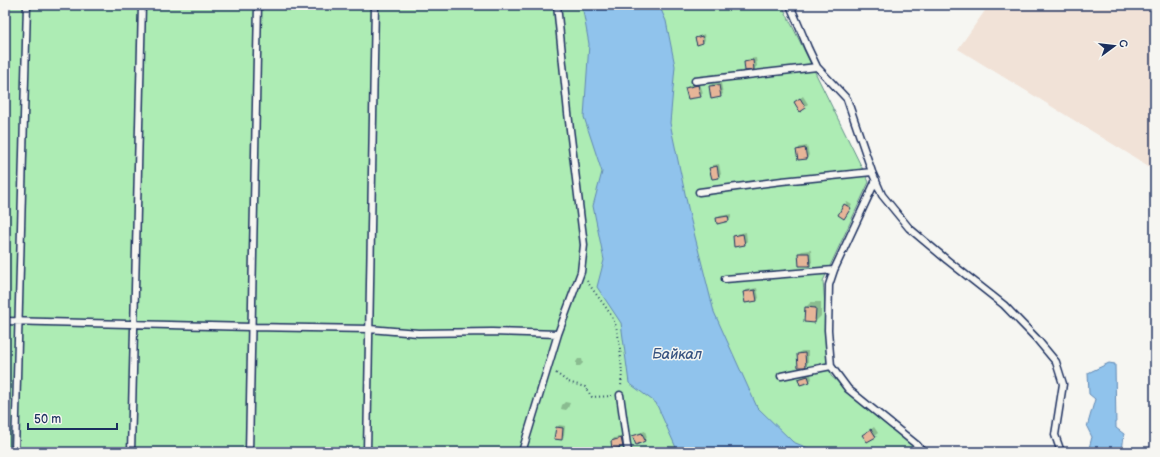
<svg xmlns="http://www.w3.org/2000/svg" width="1160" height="457" font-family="'Balsamiq Sans',sans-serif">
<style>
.built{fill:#f1e2d7}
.green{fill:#adecb4;stroke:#648e89}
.water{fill:#90c3ec;stroke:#6188b3}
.shadow{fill:#0003}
.building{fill:#e6b598;stroke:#1b2f5e}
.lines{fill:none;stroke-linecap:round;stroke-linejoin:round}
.service-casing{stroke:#1b2f5e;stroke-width:9}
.path{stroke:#1b2f5e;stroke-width:2;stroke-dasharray:1 3;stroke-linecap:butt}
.service{stroke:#f6f6f2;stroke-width:6}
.labels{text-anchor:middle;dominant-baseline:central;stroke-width:3;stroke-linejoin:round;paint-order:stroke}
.water-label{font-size:14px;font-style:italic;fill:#385482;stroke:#f6f6f2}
</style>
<rect width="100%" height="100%" fill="#f6f6f2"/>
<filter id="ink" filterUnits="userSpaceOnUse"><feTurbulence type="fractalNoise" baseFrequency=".025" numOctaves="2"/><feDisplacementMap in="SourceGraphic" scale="8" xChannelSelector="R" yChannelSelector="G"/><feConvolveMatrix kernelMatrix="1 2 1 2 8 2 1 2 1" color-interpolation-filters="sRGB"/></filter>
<g filter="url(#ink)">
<path class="built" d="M 989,5 L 1155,5 L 1155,170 L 958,49 Z"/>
<path class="green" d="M 5,5 L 782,5 L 869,182 L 823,281 L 831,376 L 913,445 L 918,452 L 5,452 Z"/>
<path class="water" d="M 582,5 L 659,5 L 666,21 L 675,66 L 670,123 L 690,217 L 714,312 L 757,407 L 793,442 L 818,452 L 678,452 L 656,403 L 629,383 L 621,323 L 597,287 L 604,260 L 593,206 L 602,172 L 584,117 L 589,44 Z
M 1109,363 L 1115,364 L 1116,428 L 1124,434 L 1122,452 L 1088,452 L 1092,437 L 1087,427 L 1095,399 L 1089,394 L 1088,373 Z"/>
<path class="shadow" d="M 704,34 L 705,40 L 703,42 L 697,38 L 699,36 Z
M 756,58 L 757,66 L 754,69 L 746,70 L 745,62 L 748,59 Z
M 700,83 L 703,93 L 700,96 L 686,88 L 689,85 Z
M 721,83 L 723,94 L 720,96 L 710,87 L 712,84 Z
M 803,96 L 808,104 L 800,110 L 795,102 Z
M 807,146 L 809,155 L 807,158 L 797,150 L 800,147 Z
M 719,164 L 721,174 L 719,177 L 711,168 L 713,165 Z
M 847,202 L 852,205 L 844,217 L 845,205 Z
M 731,214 L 731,218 L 729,220 L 717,218 L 720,216 Z
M 746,232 L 747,241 L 745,244 L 734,237 L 736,234 Z
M 811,250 L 812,262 L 809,265 L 799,253 L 802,251 Z
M 757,288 L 759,298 L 756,301 L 744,292 L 746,290 Z
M 811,302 L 821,302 L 821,316 L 815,322 L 806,307 Z
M 801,351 L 808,351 L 808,363 L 805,366 L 798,354 Z
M 578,359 L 582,359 L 583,363 L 580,366 L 576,366 L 576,362 Z
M 811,374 L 812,379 L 810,381 L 801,384 L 799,379 L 802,377 Z
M 565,402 L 570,403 L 568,408 L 566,410 L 561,409 L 562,405 Z
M 559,425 L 565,426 L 564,436 L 562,438 L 557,428 Z
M 874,427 L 878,433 L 868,441 L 864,435 Z
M 645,431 L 647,437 L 645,440 L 636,443 L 634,436 L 636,434 Z
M 623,436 L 625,443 L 622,446 L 612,441 L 614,438 Z"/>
<path class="building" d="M 702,36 L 703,43 L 697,45 L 695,38 Z
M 753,60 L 754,70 L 745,71 L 744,62 Z
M 698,85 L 701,97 L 688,99 L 685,88 Z
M 719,85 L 721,97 L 711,99 L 709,86 Z
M 800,98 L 806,108 L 800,112 L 794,102 Z
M 805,148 L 807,159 L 798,160 L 796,150 Z
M 717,166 L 719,178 L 712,179 L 709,168 Z
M 844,204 L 851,208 L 844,219 L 838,215 Z
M 728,216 L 729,221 L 717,224 L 716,218 Z
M 743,234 L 745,245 L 734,247 L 733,236 Z
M 798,253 L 809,253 L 810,266 L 799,266 Z
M 755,290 L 757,301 L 745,303 L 743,292 Z
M 805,307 L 816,308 L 815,323 L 804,322 Z
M 805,353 L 806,367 L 798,367 L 797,354 Z
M 808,376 L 810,382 L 800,385 L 798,379 Z
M 556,427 L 563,428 L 562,440 L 554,439 Z
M 871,429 L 876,437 L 867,442 L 862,435 Z
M 642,433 L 645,441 L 636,445 L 632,436 Z
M 621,438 L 623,447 L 612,449 L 611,441 Z"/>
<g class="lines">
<g class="service-casing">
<path id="service" d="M 790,5 L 808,48 L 817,67 L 847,99 L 872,172 L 882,195 L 909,228 L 947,260 L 1004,305 L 1036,338 L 1056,362 L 1063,384 L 1055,435 L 1061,452
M 695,81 L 817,67
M 876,180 L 834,270 L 829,285 L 828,330 L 831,366 L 848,389 L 917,445 L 923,452
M 699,192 L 782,181 L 872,172
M 725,279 L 834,270
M 5,321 L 251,327 L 369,329 L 418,333 L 492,332 L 558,334
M 781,376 L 831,366
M 620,395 L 628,452
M 15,452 L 27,5
M 131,452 L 142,5
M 249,452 L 258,5
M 367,452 L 375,5
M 522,452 L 558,334 L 581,272 L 584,245 L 568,113 L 557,5"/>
</g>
<path class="path" d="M 587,281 C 595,294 608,308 614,321 C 620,334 623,372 621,386
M 556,373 L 568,382 L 585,387 L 592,397 L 613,396"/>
<use href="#service" class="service"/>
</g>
</g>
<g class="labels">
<g class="water-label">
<text x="677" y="354">Байкал</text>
</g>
</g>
<rect width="1160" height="457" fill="none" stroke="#f6f6f2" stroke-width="20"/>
<rect x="10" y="10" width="1140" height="437" fill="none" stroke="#1b2f5e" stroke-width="1.5" filter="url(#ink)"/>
<g transform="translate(1114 46) rotate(75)" stroke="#f6f6f2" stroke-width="3" paint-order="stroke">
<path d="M0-3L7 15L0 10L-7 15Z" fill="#1b2f5e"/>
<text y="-6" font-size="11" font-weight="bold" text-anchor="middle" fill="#1b2f5e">С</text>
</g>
<path d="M28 423v6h89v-6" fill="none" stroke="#1b2f5e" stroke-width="2"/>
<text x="34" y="423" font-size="12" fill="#1b2f5e" stroke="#f6f6f2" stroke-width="3" paint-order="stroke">50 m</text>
</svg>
